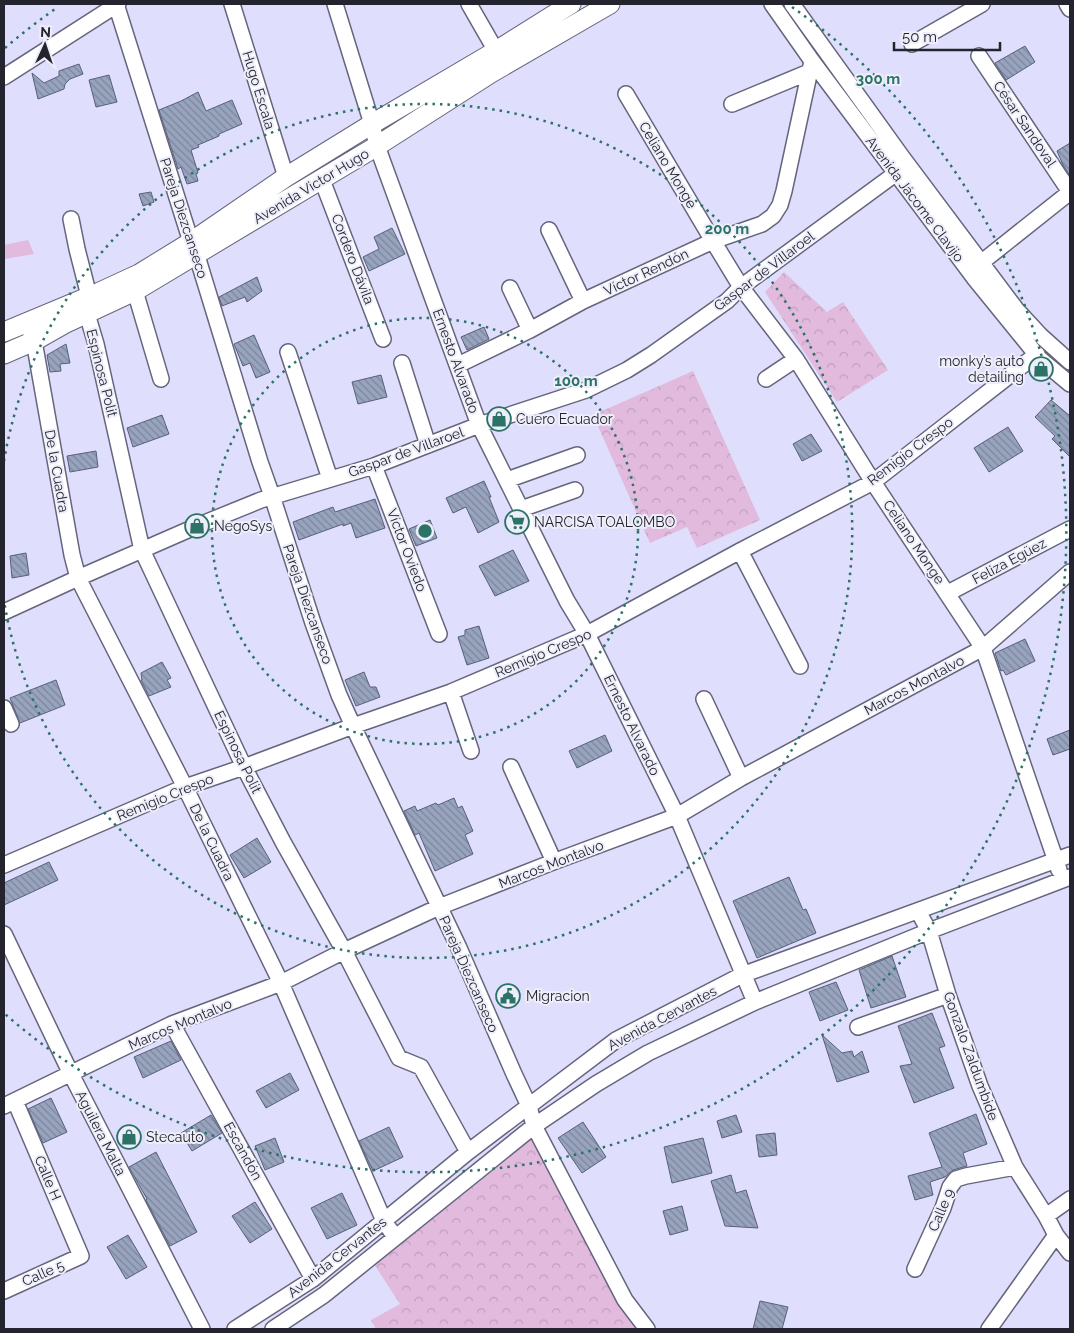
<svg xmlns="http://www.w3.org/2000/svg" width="1074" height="1333" font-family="Raleway,sans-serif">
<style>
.grass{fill:#e1badd}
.park{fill:url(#park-crowns)}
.building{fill:url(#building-back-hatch);stroke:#566179}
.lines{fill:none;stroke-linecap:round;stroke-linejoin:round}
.minor-casing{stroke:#66657e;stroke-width:18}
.major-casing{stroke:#66657e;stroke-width:21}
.minor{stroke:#fff;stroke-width:15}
.major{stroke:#fff;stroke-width:19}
.ring{fill:none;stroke:#2c7267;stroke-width:2.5;stroke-dasharray:2.5 5}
.labels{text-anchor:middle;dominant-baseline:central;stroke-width:4;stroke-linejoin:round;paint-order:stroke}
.street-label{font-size:14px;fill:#24242f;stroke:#eeeefa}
.poi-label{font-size:14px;fill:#24242f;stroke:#eeeefa;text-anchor:start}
.centre{fill:#2c7267;stroke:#eeeefa;stroke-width:2.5}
.ring-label{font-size:15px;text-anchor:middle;font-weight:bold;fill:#2c7267;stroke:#eeeefa;stroke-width:4;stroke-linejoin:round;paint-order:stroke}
</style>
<defs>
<pattern id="park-crowns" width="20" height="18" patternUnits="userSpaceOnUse" patternTransform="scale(1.25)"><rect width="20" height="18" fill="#e1badd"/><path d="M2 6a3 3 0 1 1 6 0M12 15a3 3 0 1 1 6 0" fill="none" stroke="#c1a0be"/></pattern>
<pattern id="building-back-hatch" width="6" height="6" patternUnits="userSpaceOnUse" patternTransform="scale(1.25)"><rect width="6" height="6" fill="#98a4be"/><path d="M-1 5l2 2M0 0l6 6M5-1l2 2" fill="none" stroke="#7c859b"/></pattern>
</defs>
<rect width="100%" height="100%" fill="#dfdefc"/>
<path class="grass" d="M 28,240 L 34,254 L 4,259 L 4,245 Z"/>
<path class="park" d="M 784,272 L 827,312 L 843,302 L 888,370 L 837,402 L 765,292 Z
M 693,371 L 760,520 L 697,548 L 687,527 L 650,543 L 593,415 Z
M 533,1133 L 616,1300 L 638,1329 L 376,1329 L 371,1320 L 400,1304 L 374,1264 Z"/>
<path class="building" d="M 1025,46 L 1035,62 L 1006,80 L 995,63 Z
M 79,64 L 83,74 L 70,79 L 65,84 L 64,89 L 38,99 L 32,73 L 44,83 L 59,76 L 59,71 Z
M 109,75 L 117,102 L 96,107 L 89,80 Z
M 198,92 L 206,111 L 232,100 L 242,124 L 219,134 L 219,136 L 198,145 L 199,147 L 191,150 L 198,173 L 196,174 L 198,181 L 187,184 L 181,167 L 178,169 L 159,110 L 181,101 Z
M 1070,143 L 1070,176 L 1063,165 L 1057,151 Z
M 151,192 L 154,202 L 143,206 L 139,194 Z
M 392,228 L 405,254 L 369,271 L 363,257 L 379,249 L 374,237 Z
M 257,277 L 262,291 L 247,302 L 245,297 L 222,306 L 219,297 Z
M 484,327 L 489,339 L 467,350 L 461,337 Z
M 254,335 L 270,372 L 256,378 L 250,363 L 243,366 L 234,344 Z
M 66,344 L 70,363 L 60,364 L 61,371 L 50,372 L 47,355 Z
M 381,375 L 387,397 L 358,404 L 352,382 Z
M 1051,400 L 1070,416 L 1070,457 L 1052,439 L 1055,436 L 1035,417 Z
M 162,415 L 169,434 L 133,447 L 127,428 Z
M 1008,427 L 1023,451 L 989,472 L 974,448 Z
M 811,434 L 822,451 L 802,461 L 793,444 Z
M 96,451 L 98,467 L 70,472 L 67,456 Z
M 484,481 L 491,497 L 489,497 L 499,522 L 478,533 L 466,507 L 453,513 L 446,498 Z
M 375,499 L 385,528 L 356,538 L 351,523 L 343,526 L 343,524 L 299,540 L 293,522 L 333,507 L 335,512 Z
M 430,520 L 437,538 L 416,546 L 409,529 Z
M 513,550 L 529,581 L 495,596 L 479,566 Z
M 26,553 L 29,575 L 12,578 L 10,556 Z
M 479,626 L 489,658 L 467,665 L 458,637 L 465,635 L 465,630 Z
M 1025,639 L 1035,661 L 1006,675 L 1003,670 L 1001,671 L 995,653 Z
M 162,662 L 171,678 L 167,680 L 171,687 L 149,696 L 141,680 L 142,680 L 141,673 Z
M 364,672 L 370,687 L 376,687 L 380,697 L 356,706 L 345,680 Z
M 56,680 L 65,705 L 20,723 L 10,698 Z
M 1070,730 L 1070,749 L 1053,755 L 1047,739 Z
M 605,735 L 612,751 L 577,768 L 569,751 Z
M 454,798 L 458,808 L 462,806 L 473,831 L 465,835 L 473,854 L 435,871 L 419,833 L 415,835 L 404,811 L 415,806 L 417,811 L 436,803 L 438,805 Z
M 257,838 L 271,862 L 244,878 L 230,855 Z
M 49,862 L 58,880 L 4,905 L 4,883 Z
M 789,877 L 803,910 L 806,909 L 816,933 L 757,958 L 733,901 Z
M 892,956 L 906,997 L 871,1008 L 859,970 Z
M 836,982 L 848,1010 L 820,1021 L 809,992 Z
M 932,1013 L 945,1046 L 939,1048 L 954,1088 L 914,1103 L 900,1066 L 912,1064 L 898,1026 Z
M 822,1035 L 842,1053 L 852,1051 L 854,1057 L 862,1051 L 869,1072 L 837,1082 Z
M 171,1041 L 181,1060 L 143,1078 L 134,1057 Z
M 290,1073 L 299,1090 L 266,1108 L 256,1091 Z
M 51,1098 L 67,1132 L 43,1143 L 28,1109 Z
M 976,1114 L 987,1144 L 963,1153 L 967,1166 L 953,1170 L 945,1177 L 930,1182 L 933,1195 L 915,1200 L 908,1176 L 942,1167 L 929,1133 Z
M 211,1115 L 222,1133 L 192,1151 L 181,1133 Z
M 736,1115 L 742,1132 L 722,1138 L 717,1121 Z
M 583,1122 L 606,1157 L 582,1173 L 558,1138 Z
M 389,1127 L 403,1157 L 373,1171 L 359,1141 Z
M 775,1133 L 777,1155 L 759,1157 L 756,1135 Z
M 275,1138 L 284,1162 L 265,1170 L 255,1146 Z
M 703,1138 L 712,1173 L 672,1183 L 664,1147 Z
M 156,1152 L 197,1232 L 170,1246 L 146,1200 L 147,1199 L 129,1167 Z
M 731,1175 L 736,1193 L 746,1190 L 758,1228 L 725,1226 L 711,1181 Z
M 342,1193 L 357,1225 L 327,1239 L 311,1208 Z
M 255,1202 L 272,1229 L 250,1243 L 232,1216 Z
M 682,1206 L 688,1230 L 670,1235 L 663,1211 Z
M 128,1235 L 147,1267 L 126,1279 L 107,1247 Z
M 760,1301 L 788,1307 L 782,1329 L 753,1329 Z"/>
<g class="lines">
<g class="minor-casing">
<path id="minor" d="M 116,4 L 191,242 L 197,256 L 260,462 L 272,496 L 313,623 L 339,695 L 353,726 L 459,948 L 514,1074 L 529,1106 L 534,1126 L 625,1300 L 647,1329
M 232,4 L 286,177
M 335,4 L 372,124 L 377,146 L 479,425 L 567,601 L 587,634 L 677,816 L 755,1002
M 469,4 L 496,51
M 772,4 L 812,61 L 975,279 L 1040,359 L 1070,384
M 792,4 L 902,157 L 1016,309 L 1041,336 L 1070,362
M 1067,4 L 1070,9
M 912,44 L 982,4
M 979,56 L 1070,192
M 4,77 L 118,4
M 626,94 L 713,241 L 741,287 L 796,359 L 873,482 L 983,648 L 1059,870
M 732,104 L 809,72
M 322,180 L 383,339
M 71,219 L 77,249 L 89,296
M 549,230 L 583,301
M 982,262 L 1070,192
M 510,288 L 530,330
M 135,291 L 161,379
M 87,314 L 96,344 L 142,550 L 244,767 L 283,842 L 344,951 L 399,1058 L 421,1067 L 468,1152
M 27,323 L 34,341 L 72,555 L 78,578 L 185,787 L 281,983 L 384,1221 L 395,1237
M 288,352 L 330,479
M 402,363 L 428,445
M 458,365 L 530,330 L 583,301 L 713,241 L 762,224 L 773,216 L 780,205 L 784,191 L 812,61
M 766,379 L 796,359
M 374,466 L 439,634
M 507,480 L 577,455
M 521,509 L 575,490
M 740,551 L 800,666
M 948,593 L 1070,529
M 4,612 L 78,578 L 197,526 L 261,500 L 374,466 L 479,425 L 586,390 L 627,370 L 651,355 L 727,301 L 741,287 L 895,174 L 908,166
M 451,692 L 471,751
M 704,699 L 741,778
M 4,708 L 11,724
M 511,767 L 551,855 L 553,862
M 4,865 L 185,787 L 244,767 L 353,726 L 451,692 L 587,634 L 740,551 L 873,482 L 1037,354
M 918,911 L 929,931 L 948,995 L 980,1086 L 1015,1167 L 1046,1216 L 1056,1235 L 1070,1253
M 4,934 L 71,1074 L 202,1329
M 172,1024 L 313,1279
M 858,1027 L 948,995
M 4,1106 L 172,1024 L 281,983 L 344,951 L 439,907 L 553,862 L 677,816 L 741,778 L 983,648 L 1070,572
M 1046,1216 L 1070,1199
M 915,1269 L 943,1208 L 950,1187 L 956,1179 L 966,1176 L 1015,1167
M 4,1291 L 81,1256 L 15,1101
M 235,1329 L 313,1279 L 468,1152 L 616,1040 L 742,975 L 1070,855
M 273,1329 L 324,1295 L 534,1126 L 596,1084 L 648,1053 L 755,1002 L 929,931 L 1070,877
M 989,1329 L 1056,1235"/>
</g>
<g class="major-casing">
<path id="major" d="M 4,332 L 100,292 L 139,274 L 191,242 L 286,177 L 372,124 L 496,51 L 571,4
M 4,354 L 34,341 L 64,324 L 135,291 L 377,146 L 491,73 L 610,4"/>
</g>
<use href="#minor" class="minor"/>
<use href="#major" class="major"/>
</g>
<g class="ring">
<circle cx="425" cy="531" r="213"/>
<path d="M4 461A427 427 0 1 1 4 601"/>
<path d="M5 48A640 640 0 0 1 58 7M792 7A640 640 0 1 1 5 1014"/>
</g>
<defs>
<g id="shop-ring" transform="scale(1.25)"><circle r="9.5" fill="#eeeefa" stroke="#2c7267" stroke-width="1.5"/><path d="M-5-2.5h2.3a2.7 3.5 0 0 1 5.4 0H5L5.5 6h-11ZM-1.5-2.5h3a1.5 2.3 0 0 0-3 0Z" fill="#2c7267"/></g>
<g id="supermarket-ring" transform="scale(1.25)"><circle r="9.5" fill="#eeeefa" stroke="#2c7267" stroke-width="1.5"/><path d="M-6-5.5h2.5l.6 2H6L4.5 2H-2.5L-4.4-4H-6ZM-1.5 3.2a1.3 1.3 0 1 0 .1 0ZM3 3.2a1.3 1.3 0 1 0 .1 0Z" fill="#2c7267"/></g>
<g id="civic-ring" transform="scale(1.25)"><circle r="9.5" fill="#eeeefa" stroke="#2c7267" stroke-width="1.5"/><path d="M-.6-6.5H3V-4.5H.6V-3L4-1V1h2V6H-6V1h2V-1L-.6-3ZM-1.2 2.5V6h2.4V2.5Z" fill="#2c7267"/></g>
</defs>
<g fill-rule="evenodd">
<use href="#shop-ring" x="1041" y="369"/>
<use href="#shop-ring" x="499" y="419"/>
<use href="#supermarket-ring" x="517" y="522"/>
<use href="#shop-ring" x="197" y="526"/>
<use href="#civic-ring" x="508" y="996"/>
<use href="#shop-ring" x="129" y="1137"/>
</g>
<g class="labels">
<g class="street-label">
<text transform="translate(259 90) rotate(73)">Hugo Escala</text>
<text transform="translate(1025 124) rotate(56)">César Sandoval</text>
<text transform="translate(668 165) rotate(59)">Celiano Monge</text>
<text transform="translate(311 186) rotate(-31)">Avenida Victor Hugo</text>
<text transform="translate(915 199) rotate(53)">Avenida Jácome Clavijo</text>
<text transform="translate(184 218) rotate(72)">Pareja Diezcanseco</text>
<text transform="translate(353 259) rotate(69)">Cordero Dávila</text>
<text transform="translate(764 271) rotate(-37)">Gaspar de Villaroel</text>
<text transform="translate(646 272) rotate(-25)">Víctor Rendón</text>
<text transform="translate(456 361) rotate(70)">Ernesto Alvarado</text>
<text transform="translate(102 373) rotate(76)">Espinosa Polit</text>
<text transform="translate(910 451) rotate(-37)">Remigio Crespo</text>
<text transform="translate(406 452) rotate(-20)">Gaspar de Villaroel</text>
<text transform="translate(57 471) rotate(80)">De la Cuadra</text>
<text transform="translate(914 542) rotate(56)">Celiano Monge</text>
<text transform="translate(407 550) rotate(69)">Víctor Oviedo</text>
<text transform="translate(1009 561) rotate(-28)">Feliza Egüez</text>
<text transform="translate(308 604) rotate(71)">Pareja Diezcanseco</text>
<text transform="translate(543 653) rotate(-23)">Remigio Crespo</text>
<text transform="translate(914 685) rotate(-28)">Marcos Montalvo</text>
<text transform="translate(632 725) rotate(64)">Ernesto Alvarado</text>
<text transform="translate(238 752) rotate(64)">Espinosa Polit</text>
<text transform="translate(165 797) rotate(-22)">Remigio Crespo</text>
<text transform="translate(212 842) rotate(64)">De la Cuadra</text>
<text transform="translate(551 864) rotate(-21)">Marcos Montalvo</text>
<text transform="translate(469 974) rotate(66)">Pareja Diezcanseco</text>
<text transform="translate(662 1018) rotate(-28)">Avenida Cervantes</text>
<text transform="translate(180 1024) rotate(-23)">Marcos Montalvo</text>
<text transform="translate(971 1056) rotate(70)">Gonzalo Zaldumbide</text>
<text transform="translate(101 1133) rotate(63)">Aguilera Malta</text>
<text transform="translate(243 1151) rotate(61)">Escandón</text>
<text transform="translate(48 1178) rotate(67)">Calle H</text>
<text transform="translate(941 1210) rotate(-67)">Calle 9</text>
<text transform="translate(337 1257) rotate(-38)">Avenida Cervantes</text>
<text transform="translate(43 1273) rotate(-24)">Calle 5</text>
</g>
<g class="poi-label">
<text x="1024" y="361" text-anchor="end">monky’s auto<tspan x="1024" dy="16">detailing</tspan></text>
<text x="516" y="419">Cuero Ecuador</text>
<text x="534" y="522">NARCISA TOALOMBO</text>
<text x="214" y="526">NegoSys</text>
<text x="526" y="996">Migracion</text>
<text x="146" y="1137">Stecauto</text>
</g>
</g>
<circle cx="425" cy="531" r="8" class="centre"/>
<g class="ring-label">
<text x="878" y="84">300 m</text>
<text x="727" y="234">200 m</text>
<text x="576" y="386">100 m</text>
</g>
<rect width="1074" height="1333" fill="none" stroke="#24242f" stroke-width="10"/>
<g transform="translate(45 45) rotate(3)" stroke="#eeeefa" stroke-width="4" paint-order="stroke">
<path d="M0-4L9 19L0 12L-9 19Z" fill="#24242f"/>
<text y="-8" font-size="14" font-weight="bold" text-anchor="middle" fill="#24242f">N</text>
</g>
<path d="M894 42v8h106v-8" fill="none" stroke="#24242f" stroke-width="2.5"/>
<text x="902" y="42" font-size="15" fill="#24242f" stroke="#eeeefa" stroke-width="4" paint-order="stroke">50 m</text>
</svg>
